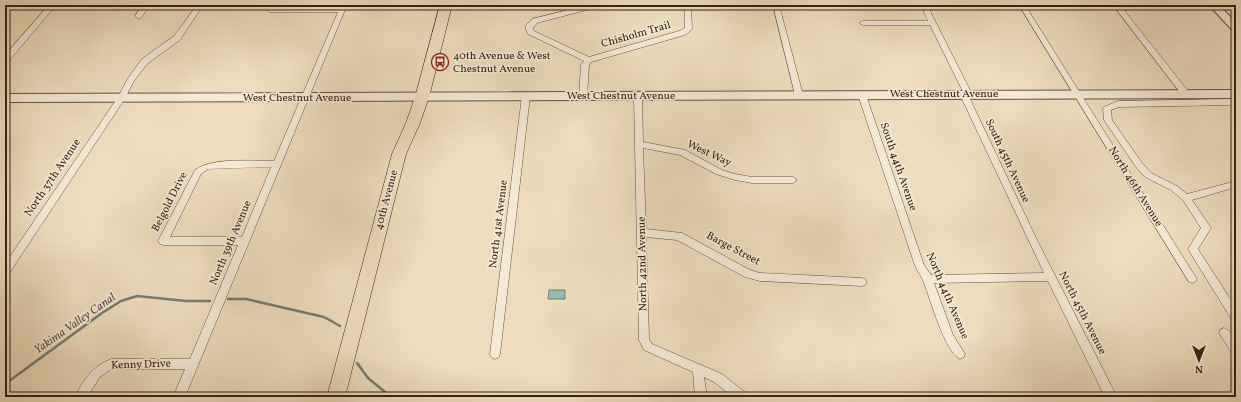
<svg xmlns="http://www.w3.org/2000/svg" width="1241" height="402" font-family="Vollkorn,serif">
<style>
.water{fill:#9abbb6;stroke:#717e75}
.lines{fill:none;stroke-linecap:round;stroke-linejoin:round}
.stream{stroke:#717e75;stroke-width:2.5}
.minor-casing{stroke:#62523e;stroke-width:1}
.tertiary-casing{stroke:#62523e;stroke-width:2}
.primary-casing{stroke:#342313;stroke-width:1}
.minor{fill:#f3e9d5;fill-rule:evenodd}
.tertiary{fill:#f3e9d5;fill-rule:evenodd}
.primary{fill:#edddbe;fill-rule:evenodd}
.labels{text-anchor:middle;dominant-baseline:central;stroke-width:3.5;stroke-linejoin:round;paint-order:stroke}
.street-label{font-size:11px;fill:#342313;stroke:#f3e9d5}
.poi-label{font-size:11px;fill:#342313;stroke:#f3e9d5;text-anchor:start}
.water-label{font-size:12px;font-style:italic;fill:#535144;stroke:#f3e9d5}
</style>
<rect width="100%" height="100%" fill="#edddbe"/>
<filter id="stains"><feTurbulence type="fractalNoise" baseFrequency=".005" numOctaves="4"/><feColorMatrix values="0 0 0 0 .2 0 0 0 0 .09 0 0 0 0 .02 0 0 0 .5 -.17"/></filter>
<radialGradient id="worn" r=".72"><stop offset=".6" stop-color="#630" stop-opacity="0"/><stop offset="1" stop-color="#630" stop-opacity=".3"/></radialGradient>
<path class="water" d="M 549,290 L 565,290 L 565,299 L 548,299 Z"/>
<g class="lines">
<path class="stream" d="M 228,299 L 246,299 L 324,317 L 340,326
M 357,363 L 368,378 L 391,397
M 5,384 L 102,313 L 121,301 L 137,296 L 186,301 L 210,301"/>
<g class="minor-casing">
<path id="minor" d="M 49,5 L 56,5 L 8,62 L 5,62 L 5,55 Z
M 143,5 L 150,5 L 141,18 L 137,18 L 135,16 Z
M 197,5 L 203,5 L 180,40 L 148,63 L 134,81 L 124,100 L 8,275 L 5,276 L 5,264 L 118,97 L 128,78 L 142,59 L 174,36 Z
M 341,5 L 347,5 L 185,397 L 173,397 L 185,369 L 111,369 L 100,377 L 87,397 L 75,397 C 83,380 93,366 111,359 L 190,359 L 238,245 L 163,245 L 160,244 L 158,241 L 195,170 C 213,157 251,161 274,161 L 338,12 L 270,12 L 267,10 L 268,9 L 339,8 ZM 271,167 L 242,237 L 170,237 L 201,174 L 208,169 Z
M 588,5 L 595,5 L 590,9 L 537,23 L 533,28 L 534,31 L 589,57 L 679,31 L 685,28 L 685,5 L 691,5 L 692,29 L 685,35 L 591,62 L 589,65 L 587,97 L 583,100 L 579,97 L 581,65 L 584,61 L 528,34 L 525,26 L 532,19 Z
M 773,5 L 779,5 L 803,95 L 802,97 L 796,97 L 795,95 Z
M 921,5 L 927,5 L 972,94 L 970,99 L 1037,240 L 1117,397 L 1105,397 L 1048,281 L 934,283 L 953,335 L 965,354 L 964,357 L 960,359 C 945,353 930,298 924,283 C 922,277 918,272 915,266 L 858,95 L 859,93 L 865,93 L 866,95 L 924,265 L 931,275 L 1044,273 L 962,99 L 964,94 L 930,25 L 863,25 L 859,23 L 863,21 L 928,21 Z
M 1019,5 L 1025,5 L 1195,276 L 1197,279 L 1195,282 L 1192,283 L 1189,282 Z
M 1113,5 L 1120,5 L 1188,91 L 1189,93 L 1188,95 L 1182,95 Z
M 526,93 L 530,96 L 500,354 L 499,357 L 495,359 L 491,357 L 490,354 L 522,96 Z
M 638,93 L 642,96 L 643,142 L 685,150 L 722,170 L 735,174 L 752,177 L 793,177 L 797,180 L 793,183 L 752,183 L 735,180 L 716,174 L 680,155 L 643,148 L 646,229 L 682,233 L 750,270 L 760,273 L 862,278 L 865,279 L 867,282 L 865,285 L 862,286 L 760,281 L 745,277 L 677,240 L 646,237 L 649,339 L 652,344 L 722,374 L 746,393 L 748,397 L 733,397 L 714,382 L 704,377 L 707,397 L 695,397 L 693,372 L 644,350 L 639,340 L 634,96 Z
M 1236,99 L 1236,105 L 1119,107 L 1111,110 L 1112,120 L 1142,163 L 1151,173 L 1177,186 L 1187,194 L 1236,181 L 1236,187 L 1192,200 L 1211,228 L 1198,249 L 1236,308 L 1236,322 L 1232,320 L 1188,249 L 1201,228 L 1183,200 L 1171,190 L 1145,177 L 1136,167 L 1104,120 L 1103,109 L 1104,107 L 1118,101 Z
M 1224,328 C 1235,333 1236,345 1236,355 L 1232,353 L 1219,333 L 1220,330 Z"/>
</g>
<g class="tertiary-casing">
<path id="tertiary" d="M 1209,5 L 1219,5 L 1236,23 L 1236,32 L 1233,31 Z
M 1236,90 L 1236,98 L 5,102 L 5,94 Z"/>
</g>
<g class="primary-casing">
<path id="primary" d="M 440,5 L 452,5 L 429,97 L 420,123 L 406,154 L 345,397 L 327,397 L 392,154 L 406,123 L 415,97 Z"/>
</g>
<use href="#minor" class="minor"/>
<use href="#tertiary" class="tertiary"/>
<use href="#primary" class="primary"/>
</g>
<defs>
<g id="bus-ring" transform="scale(0.9)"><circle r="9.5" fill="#f3e9d5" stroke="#8f2418" stroke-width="1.5"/><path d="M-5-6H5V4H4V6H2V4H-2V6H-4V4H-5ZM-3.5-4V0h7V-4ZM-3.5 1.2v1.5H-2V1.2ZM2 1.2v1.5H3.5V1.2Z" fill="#8f2418"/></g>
</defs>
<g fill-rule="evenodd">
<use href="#bus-ring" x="440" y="62"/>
</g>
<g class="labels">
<g class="street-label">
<text transform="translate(636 35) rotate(-16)">Chisholm Trail</text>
<text x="944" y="94">West Chestnut Avenue</text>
<text x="621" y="96">West Chestnut Avenue</text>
<text x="297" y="98">West Chestnut Avenue</text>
<text transform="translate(709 154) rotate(25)">West Way</text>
<text transform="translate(1007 161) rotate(65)">South 45th Avenue</text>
<text transform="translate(898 167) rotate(71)">South 44th Avenue</text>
<text transform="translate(53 178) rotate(-56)">North 37th Avenue</text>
<text transform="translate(1135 187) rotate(58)">North 46th Avenue</text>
<text transform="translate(387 200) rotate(-75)">40th Avenue</text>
<text transform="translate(170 202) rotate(-63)">Belgold Drive</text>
<text transform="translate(499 224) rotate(-83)">North 41st Avenue</text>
<text transform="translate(231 243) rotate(-67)">North 39th Avenue</text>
<text transform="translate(733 249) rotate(28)">Barge Street</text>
<text transform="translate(643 264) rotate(-91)">North 42nd Avenue</text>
<text transform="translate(947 296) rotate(67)">North 44th Avenue</text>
<text transform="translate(1082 313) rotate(63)">North 45th Avenue</text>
<text transform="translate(141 365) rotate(-2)">Kenny Drive</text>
</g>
<g class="poi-label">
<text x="453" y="56">40th Avenue &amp; West<tspan x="453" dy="13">Chestnut Avenue</tspan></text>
</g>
<g class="water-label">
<text transform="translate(75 324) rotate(-35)">Yakima Valley Canal</text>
</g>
</g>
<rect width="1241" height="402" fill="none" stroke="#edddbe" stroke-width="20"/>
<rect x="6" y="6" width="1229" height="390" fill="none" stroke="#342313" stroke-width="2"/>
<rect x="10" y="10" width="1221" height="382" fill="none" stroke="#342313"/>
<g transform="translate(1199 360) rotate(180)" stroke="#f3e9d5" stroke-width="3" paint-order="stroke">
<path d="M0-3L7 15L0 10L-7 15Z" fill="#342313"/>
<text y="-6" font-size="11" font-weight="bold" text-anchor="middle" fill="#342313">N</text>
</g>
<rect width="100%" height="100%" filter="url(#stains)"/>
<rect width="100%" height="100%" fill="url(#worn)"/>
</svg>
